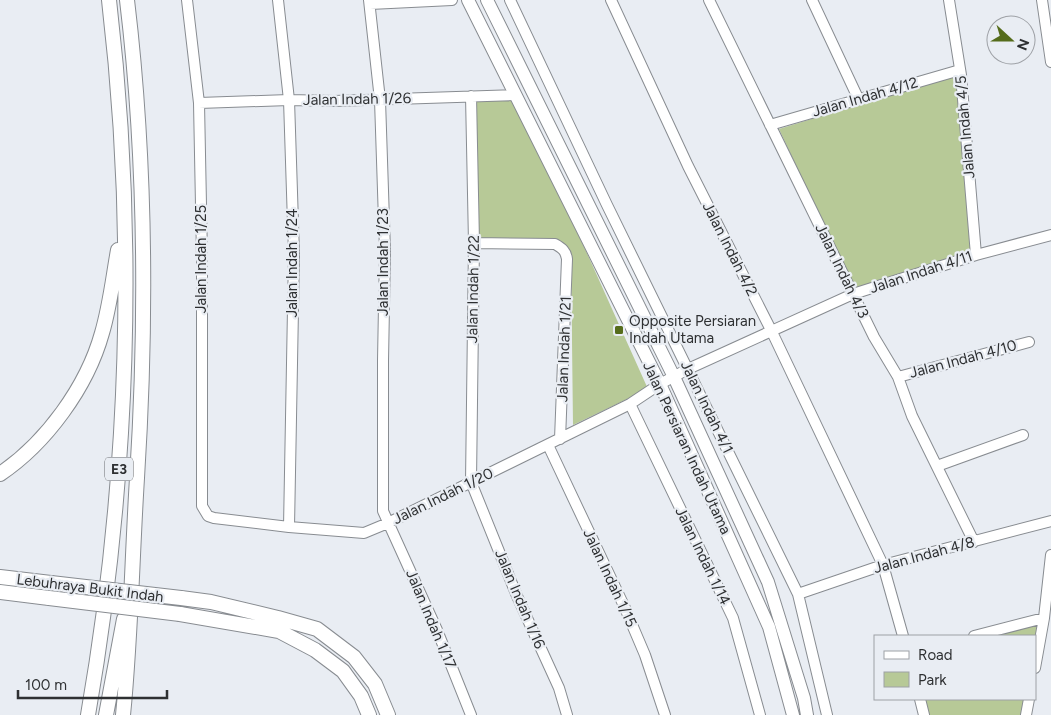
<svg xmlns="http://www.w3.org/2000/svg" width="1051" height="715" font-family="Figtree,sans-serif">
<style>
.green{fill:#b7c997}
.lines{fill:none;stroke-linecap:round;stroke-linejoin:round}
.minor-casing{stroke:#888c91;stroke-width:12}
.major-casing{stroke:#888c91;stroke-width:14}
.highway-casing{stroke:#888c91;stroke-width:16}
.minor{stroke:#fff;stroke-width:10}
.major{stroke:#fff;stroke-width:12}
.highway{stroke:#fff;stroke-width:14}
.highway-bridge-casing{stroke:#888c91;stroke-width:16;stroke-linecap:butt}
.highway-bridge{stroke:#fff;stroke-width:14}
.poi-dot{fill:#556c1b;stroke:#e9edf3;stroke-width:2}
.labels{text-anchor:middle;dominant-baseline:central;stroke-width:4.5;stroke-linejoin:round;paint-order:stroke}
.shield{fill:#e9edf3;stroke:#66696c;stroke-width:1}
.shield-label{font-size:14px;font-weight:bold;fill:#2e3032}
.street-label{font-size:15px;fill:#2e3032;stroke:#e9edf3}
.poi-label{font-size:15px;fill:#2e3032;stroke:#e9edf3;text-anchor:start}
</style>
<rect width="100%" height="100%" fill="#e9edf3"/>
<path class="green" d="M 958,74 L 971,253 L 854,290 L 779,129 Z
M 513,97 L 586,251 L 648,389 L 573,425 L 571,259 L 568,248 L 478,239 L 476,99 Z
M 1041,622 L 1035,658 L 1035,636 L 984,636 Z
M 922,699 L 1028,699 L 1026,715 L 925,715 Z"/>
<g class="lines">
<g class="minor-casing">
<path id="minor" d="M 187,0 L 199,103 L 202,256 L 202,506 L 208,516 L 214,518 L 289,527 L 364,533 L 388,523 L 630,404 L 660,384 L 688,369 L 853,294 L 976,255 L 1051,235
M 278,0 L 289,100 L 294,254 L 289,527
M 369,0 L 380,100 L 385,251 L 383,361 L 383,511 L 437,630 L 471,715
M 510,0 L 607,205 L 798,594 L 827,715
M 611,0 L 688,166 L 772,332 L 883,565 L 903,636
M 709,0 L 874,337 L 898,377 L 912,416 L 974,542
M 812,0 L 858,98
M 949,0 L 961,75 L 976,255
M 1042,0 L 1051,62
M 370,4 L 452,0
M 471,96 L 474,243 L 471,482 L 517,596 L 559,688 L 567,715
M 199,103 L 289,100 L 334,101 L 514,95
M 770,125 L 960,70
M 474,243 L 555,244 C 562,248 566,251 567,259 L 560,439
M 898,377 L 1029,342
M 630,404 L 733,618 L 760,715
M 548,445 L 625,608 L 645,655 L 665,715
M 937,466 L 1023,435
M 798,594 L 883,565 L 1051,521
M 974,636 L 1044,618
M 1035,668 L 1044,618 L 1051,555
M 920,699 L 924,715
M 1026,715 L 1029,699"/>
</g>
<g class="major-casing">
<path id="major" d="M 468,0 L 660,384 L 769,627 L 793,715
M 487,0 L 674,377 L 768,582 L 804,698 L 807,715"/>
</g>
<g class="highway-casing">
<path id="highway" d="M 0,474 C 46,443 87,387 102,333 C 110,306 113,278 118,250
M 0,577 L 51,583
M 0,592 L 49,598
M 181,598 L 211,602 L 278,618 L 317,629 L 354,657 L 375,684 L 388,715
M 180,614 L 279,631 L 315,650 L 343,671 L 361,696 L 369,715
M 88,715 C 129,480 137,237 109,0
M 106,715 L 124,619
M 123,715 C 131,636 132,557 137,478 C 147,319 146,158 127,0"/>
</g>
<use href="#minor" class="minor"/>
<use href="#major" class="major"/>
<use href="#highway" class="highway"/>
<g class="highway-bridge-casing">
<path id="highway-bridge" d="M 51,583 L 181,598
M 49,598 L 180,614"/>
</g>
<use href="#highway-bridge" class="highway-bridge"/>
</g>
<rect class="poi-dot" x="614" y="325" width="10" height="10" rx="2.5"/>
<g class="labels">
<rect class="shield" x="105" y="457.5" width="28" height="23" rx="4"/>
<g class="shield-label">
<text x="119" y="469">E3</text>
</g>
<g class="street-label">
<text transform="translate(865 97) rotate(-16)">Jalan Indah 4/12</text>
<text transform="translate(357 99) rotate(-1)">Jalan Indah 1/26</text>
<text transform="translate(965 127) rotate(-95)">Jalan Indah 4/5</text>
<text transform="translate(730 249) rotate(63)">Jalan Indah 4/2</text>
<text transform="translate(201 259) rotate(-90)">Jalan Indah 1/25</text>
<text transform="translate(383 262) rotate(-90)">Jalan Indah 1/23</text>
<text transform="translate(292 263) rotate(-90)">Jalan Indah 1/24</text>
<text transform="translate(842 271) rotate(64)">Jalan Indah 4/3</text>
<text transform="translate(921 272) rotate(-18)">Jalan Indah 4/11</text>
<text transform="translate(473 289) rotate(-89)">Jalan Indah 1/22</text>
<text transform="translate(564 349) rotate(-88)">Jalan Indah 1/21</text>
<text transform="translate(963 359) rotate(-15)">Jalan Indah 4/10</text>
<text transform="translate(707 407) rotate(64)">Jalan Indah 4/1</text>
<text transform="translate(687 448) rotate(65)">Jalan Persiaran Indah Utama</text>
<text transform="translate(443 496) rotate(-26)">Jalan Indah 1/20</text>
<text transform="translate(924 555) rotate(-15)">Jalan Indah 4/8</text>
<text transform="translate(703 556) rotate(64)">Jalan Indah 1/14</text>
<text transform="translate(610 578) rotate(65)">Jalan Indah 1/15</text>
<text transform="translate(90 588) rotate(7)">Lebuhraya Bukit Indah</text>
<text transform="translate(520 599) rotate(67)">Jalan Indah 1/16</text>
<text transform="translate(431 619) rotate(67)">Jalan Indah 1/17</text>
</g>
<g class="poi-label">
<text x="629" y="321">Opposite Persiaran<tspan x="629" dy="17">Indah Utama</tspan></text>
</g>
</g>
<rect x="874" y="635" width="162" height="65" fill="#e9edf3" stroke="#9ea1a6"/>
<rect x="884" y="651" width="25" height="8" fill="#ffffff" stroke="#9ea1a6"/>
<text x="918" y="660" font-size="15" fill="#2e3032">Road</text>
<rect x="884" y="672" width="25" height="15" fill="#b7c997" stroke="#9ea1a6"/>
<text x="918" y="685" font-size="15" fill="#2e3032">Park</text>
<g transform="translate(1011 40) rotate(111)"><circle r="24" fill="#e9edf3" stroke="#9ea1a6"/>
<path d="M0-4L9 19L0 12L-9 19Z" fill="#556c1b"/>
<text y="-8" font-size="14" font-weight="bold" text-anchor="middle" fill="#2e3032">N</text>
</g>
<path d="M18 690v8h149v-8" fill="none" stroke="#2e3032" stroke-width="2.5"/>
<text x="25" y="690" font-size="15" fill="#2e3032" stroke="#e9edf3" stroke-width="4" paint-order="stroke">100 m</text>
</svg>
